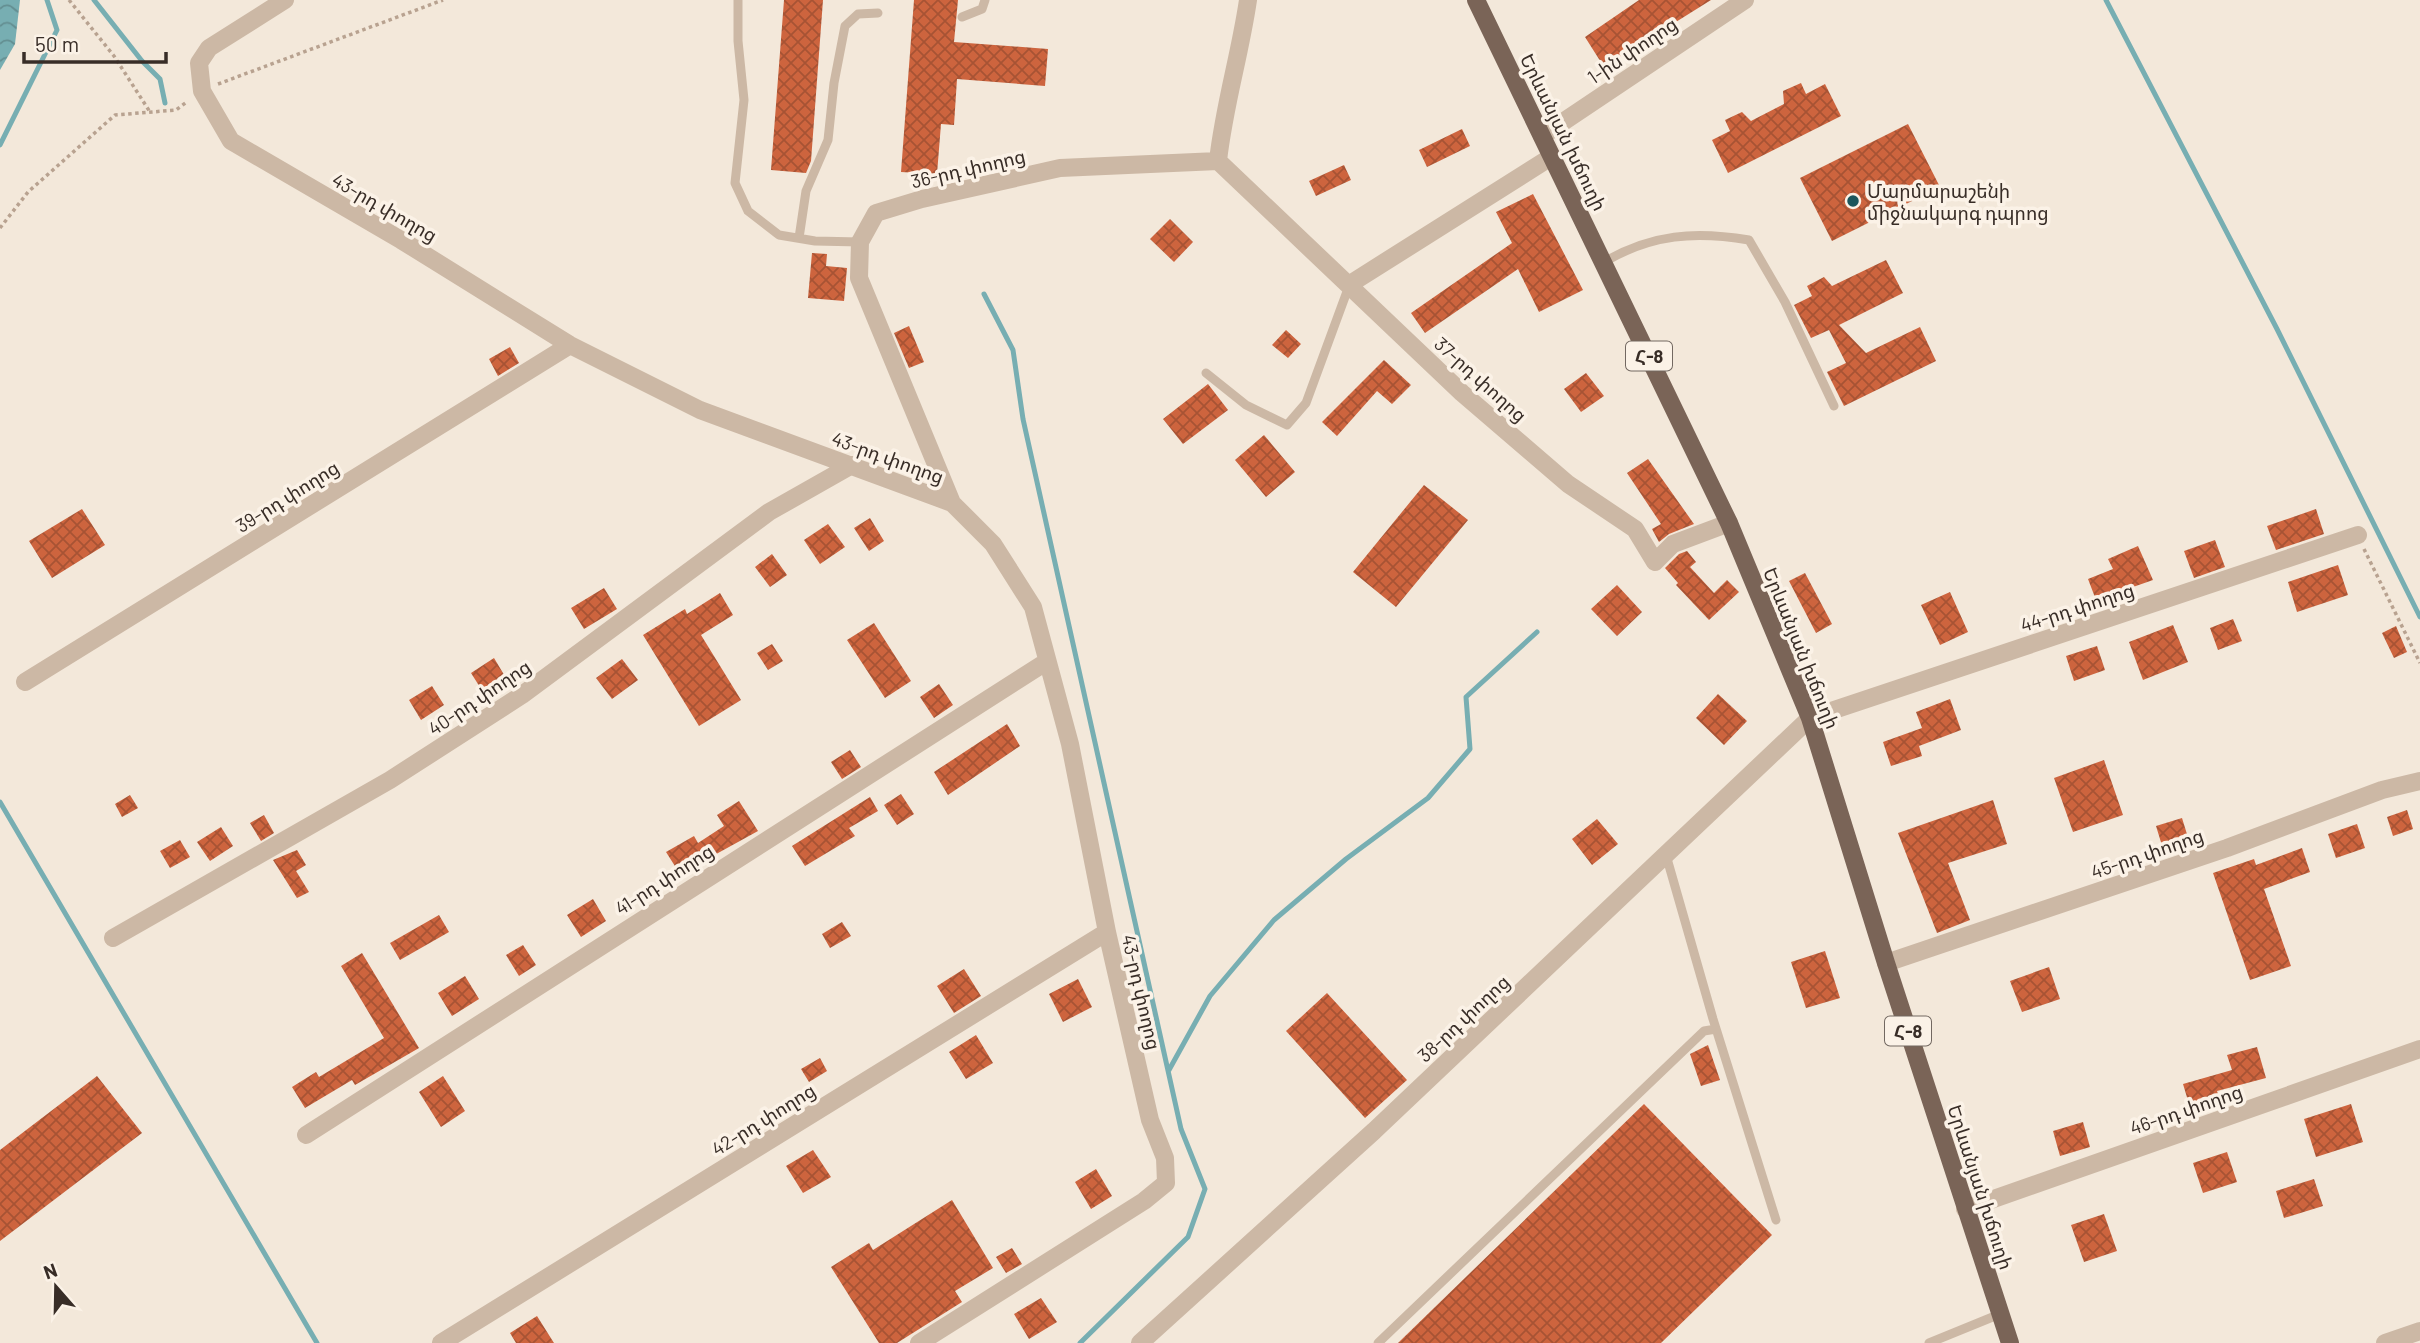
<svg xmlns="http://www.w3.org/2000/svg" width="2420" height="1343" font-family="Barlow,'Noto Sans Armenian',sans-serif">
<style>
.water{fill:url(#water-waves)}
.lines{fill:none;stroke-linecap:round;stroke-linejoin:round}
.stream{stroke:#77aeb2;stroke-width:5}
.building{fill:url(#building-cross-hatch)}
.path{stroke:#b8a290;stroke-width:3.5;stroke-dasharray:3.5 3.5;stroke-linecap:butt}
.service{stroke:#ccb8a5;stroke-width:9}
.minor{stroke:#ccb8a5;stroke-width:18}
.primary{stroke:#7a6457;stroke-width:18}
.poi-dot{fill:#1a565c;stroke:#fbf2e7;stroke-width:2.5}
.labels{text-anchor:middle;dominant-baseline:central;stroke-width:7;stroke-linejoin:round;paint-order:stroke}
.shield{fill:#fbf2e7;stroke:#726861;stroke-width:2}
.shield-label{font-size:18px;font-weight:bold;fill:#382d27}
.street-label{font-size:19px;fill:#382d27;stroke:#fbf2e7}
.poi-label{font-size:19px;fill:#382d27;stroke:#fbf2e7;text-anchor:start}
</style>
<defs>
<pattern id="water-waves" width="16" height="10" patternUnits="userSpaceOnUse" patternTransform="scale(1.75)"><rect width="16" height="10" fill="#77aeb2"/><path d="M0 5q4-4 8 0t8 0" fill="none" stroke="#638e91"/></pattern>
<pattern id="building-cross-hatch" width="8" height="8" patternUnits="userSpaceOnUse" patternTransform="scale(1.75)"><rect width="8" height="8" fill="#cd643e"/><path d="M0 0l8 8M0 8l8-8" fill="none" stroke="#a75334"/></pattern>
</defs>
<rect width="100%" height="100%" fill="#f3e8da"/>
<path class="water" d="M 0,0 L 20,0 L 15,44 L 0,70 Z"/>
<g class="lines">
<path class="stream" d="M 94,0 L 142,61 L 160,79 L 165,103
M 2106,0 L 2277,329 L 2420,617
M 0,145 L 57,30 L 47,0
M 984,294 L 1013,350 L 1023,419 L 1181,1129 L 1205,1189 L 1188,1237 L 1080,1343
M 0,802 L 317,1343
M 1169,1070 L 1210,996 L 1274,920 L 1346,859 L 1428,798 L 1470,749 L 1466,697 L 1537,632"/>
</g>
<path class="building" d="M 784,0 L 823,0 L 811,161 L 806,173 L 771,170 Z
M 914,0 L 958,0 L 954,42 L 1048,49 L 1045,86 L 957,79 L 954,125 L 941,124 L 937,174 L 901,172 Z
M 1639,0 L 1711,0 L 1604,67 L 1585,37 Z
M 1801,83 L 1806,94 L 1825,84 L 1841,116 L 1728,173 L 1712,140 L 1730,131 L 1725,120 L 1742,112 L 1751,121 L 1784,104 L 1783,91 Z
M 1908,124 L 1940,187 L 1832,241 L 1800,178 Z
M 1462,129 L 1470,146 L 1427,167 L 1419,150 Z
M 1344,165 L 1351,180 L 1316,196 L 1309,181 Z
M 1533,194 L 1583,290 L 1539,312 L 1518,269 L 1425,333 L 1411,313 L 1512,243 L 1496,212 Z
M 1170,219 L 1193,242 L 1174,262 L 1150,239 Z
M 812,253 L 827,254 L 826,266 L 847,268 L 844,301 L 808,298 Z
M 1886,260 L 1903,293 L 1839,325 L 1866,353 L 1920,327 L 1936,361 L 1844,406 L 1827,372 L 1846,363 L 1829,330 L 1811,338 L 1794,305 L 1812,296 L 1807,286 L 1824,277 L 1832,286 Z
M 909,326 L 924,362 L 909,368 L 894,333 Z
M 1286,330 L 1301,344 L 1288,358 L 1272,345 Z
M 510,347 L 519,363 L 498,376 L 489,359 Z
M 1384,360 L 1411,385 L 1392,404 L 1377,391 L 1337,436 L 1322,422 Z
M 1586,373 L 1604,396 L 1581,412 L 1564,389 Z
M 1208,384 L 1228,410 L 1183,444 L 1163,419 Z
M 1264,435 L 1295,472 L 1266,497 L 1235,460 Z
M 1648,459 L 1694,524 L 1669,534 L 1659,542 L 1652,529 L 1661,524 L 1627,473 Z
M 1424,485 L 1468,520 L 1396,607 L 1353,572 Z
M 82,509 L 105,545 L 52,578 L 29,541 Z
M 2316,509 L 2324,534 L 2276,550 L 2267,526 Z
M 870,518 L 884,541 L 869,551 L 854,528 Z
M 828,524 L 845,547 L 820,564 L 804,540 Z
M 2215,540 L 2225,567 L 2194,578 L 2184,551 Z
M 2138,546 L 2153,580 L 2096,600 L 2088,579 L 2113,569 L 2108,559 Z
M 1687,551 L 1696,562 L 1690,567 L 1714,593 L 1727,580 L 1739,592 L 1709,620 L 1676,585 L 1678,583 L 1665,568 L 1679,554 Z
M 772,554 L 787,575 L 770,587 L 755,567 Z
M 2338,565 L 2348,595 L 2297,612 L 2288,582 Z
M 1805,573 L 1832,624 L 1816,633 L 1789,581 Z
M 1617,585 L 1642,612 L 1617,636 L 1591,609 Z
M 604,588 L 617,609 L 584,629 L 571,608 Z
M 1950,592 L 1968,632 L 1940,645 L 1921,605 Z
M 720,593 L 733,615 L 701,635 L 741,700 L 699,726 L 643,635 L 685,609 L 687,614 Z
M 2233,619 L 2242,641 L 2218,650 L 2210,628 Z
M 874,623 L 911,681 L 885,698 L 847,640 Z
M 2173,625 L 2188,662 L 2143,680 L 2129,642 Z
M 2396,626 L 2407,652 L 2394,658 L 2382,633 Z
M 772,644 L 783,661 L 768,670 L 757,653 Z
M 2097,646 L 2105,670 L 2074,681 L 2066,656 Z
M 494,658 L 506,678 L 483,692 L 471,673 Z
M 622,659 L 638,680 L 612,699 L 596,678 Z
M 939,684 L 953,705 L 934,718 L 920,697 Z
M 432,686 L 444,705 L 421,720 L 409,700 Z
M 1718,694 L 1747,721 L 1724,745 L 1696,718 Z
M 1950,699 L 1961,730 L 1919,746 L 1922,756 L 1891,766 L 1883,742 L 1922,728 L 1916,712 Z
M 1007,724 L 1020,746 L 948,795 L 934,772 Z
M 850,750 L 861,767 L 842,779 L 831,762 Z
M 2104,760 L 2123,815 L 2073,832 L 2054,778 Z
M 901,794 L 914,814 L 897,825 L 884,805 Z
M 130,795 L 138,808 L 122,817 L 115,804 Z
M 870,797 L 878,811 L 849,828 L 855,836 L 805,866 L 792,846 Z
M 1993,800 L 2007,844 L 1948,863 L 1970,920 L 1937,933 L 1898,833 Z
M 739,801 L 758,831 L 680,874 L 666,852 L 694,836 L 698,843 L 724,826 L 717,815 Z
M 2407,810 L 2413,829 L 2393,836 L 2387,817 Z
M 264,815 L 274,833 L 261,841 L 250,823 Z
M 2182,818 L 2190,844 L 2164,852 L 2156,826 Z
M 1597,819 L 1618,844 L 1592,865 L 1572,839 Z
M 2357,824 L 2365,848 L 2336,858 L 2328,834 Z
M 221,827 L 233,846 L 210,861 L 197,842 Z
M 180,840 L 190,857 L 170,868 L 160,851 Z
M 2302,848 L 2310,872 L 2264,889 L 2291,966 L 2250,980 L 2213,873 L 2254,859 L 2256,865 Z
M 297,850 L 306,865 L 296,871 L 309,892 L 297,898 L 273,860 Z
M 593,899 L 606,921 L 581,937 L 567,915 Z
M 439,915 L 449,932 L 400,960 L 390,943 Z
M 842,922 L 851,936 L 830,948 L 822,934 Z
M 523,945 L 536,965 L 519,976 L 506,955 Z
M 1825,951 L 1840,998 L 1806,1008 L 1791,962 Z
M 362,953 L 419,1048 L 355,1085 L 352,1080 L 305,1108 L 292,1087 L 316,1072 L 319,1077 L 384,1038 L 341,966 Z
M 2049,967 L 2060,999 L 2022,1012 L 2010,981 Z
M 964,969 L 981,996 L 954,1013 L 937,986 Z
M 465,976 L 479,999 L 452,1016 L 438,993 Z
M 1078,979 L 1092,1007 L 1063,1022 L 1049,994 Z
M 1327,993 L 1407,1080 L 1365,1118 L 1286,1031 Z
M 976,1035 L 993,1063 L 966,1079 L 949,1052 Z
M 1708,1045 L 1720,1080 L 1701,1086 L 1690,1054 Z
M 2257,1047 L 2266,1078 L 2217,1091 L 2222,1106 L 2192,1114 L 2183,1084 L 2232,1070 L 2227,1055 Z
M 820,1058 L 827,1071 L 809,1082 L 801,1069 Z
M 97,1076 L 142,1133 L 0,1241 L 0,1150 Z
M 443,1076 L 465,1111 L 441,1127 L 419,1092 Z
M 1644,1104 L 1772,1235 L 1661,1343 L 1398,1343 Z
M 2351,1104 L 2363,1142 L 2316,1157 L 2304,1119 Z
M 2083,1122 L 2090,1147 L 2060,1156 L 2053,1131 Z
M 813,1150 L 831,1177 L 803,1193 L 786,1166 Z
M 2227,1152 L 2237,1182 L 2203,1193 L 2193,1163 Z
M 1096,1169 L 1112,1196 L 1091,1209 L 1075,1182 Z
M 2314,1179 L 2323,1206 L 2284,1218 L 2276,1191 Z
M 952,1200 L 993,1268 L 955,1291 L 962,1302 L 897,1343 L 879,1343 L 831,1267 L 869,1243 L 873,1250 Z
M 2104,1214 L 2117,1251 L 2084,1262 L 2071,1225 Z
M 1012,1248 L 1022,1264 L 1006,1273 L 996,1257 Z
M 1041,1298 L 1057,1322 L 1029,1339 L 1014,1314 Z
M 537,1316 L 554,1343 L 516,1343 L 510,1333 Z"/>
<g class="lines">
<path class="path" d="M 69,0 L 114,56 L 150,112
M 218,84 L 443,0
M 0,228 L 28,192 L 115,115 L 176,110 L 188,101
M 2364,549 L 2420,663"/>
<path class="service" d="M 738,0 L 738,41 L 744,100 L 735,183 L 748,211 L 779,235 L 815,241 L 860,242
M 962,17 L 982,9 L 985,0
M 799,238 L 806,191 L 828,140 L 834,83 L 845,26 L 858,14 L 878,13
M 1604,262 C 1652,234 1695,231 1749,240 L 1785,302 L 1834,406
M 1206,373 L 1246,405 L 1287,425 L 1306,403 L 1349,286
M 1666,855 L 1713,1019 L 1776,1220
M 1378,1343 L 1704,1031 L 1716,1029
M 1929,1343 L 2000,1314"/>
<path class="minor" d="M 285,0 L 209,48 L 199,63 L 202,91 L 231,141 L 401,240 L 570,345 L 700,410 L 952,503 L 993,544 L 1033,607 L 1070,744 L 1107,932 L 1150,1120 L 1165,1158 L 1166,1183 L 1144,1201 L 919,1343
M 1542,136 L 1745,0
M 1218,161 L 1462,393 L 1568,484 L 1635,529 L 1655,562 L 1673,544 L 1729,523
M 1218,161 C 1224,106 1240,55 1248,0
M 1350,284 L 1551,157
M 952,503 L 859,278 L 860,242 L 876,213 L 922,199 L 1060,168 L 1218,161
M 25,682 L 570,345
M 113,938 L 390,780 L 522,695 L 769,512 L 852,465
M 1886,963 L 2227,848 L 2382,790 L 2420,781
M 306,1135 L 1046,662
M 1965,1209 L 2420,1049
M 441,1343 L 1107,932
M 1140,1343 L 1374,1131 L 1810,718 L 2358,535
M 2385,1343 L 2420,1331"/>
<path class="primary" d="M 1476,0 L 1729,523 L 1810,718 L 1886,963 L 2010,1343"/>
</g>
<circle class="poi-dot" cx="1853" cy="201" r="7"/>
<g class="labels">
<g class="shield">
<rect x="1626" y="341.5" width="46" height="29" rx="5"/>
<rect x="1885" y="1016.5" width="46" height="29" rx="5"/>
</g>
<g class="shield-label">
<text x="1649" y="356">Հ-8</text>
<text x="1908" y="1031">Հ-8</text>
</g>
<g class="street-label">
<text transform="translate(1632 50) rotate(-34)">1-ին փողոց</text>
<text transform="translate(1564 132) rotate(64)">Երևանյան խճուղի</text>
<text transform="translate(968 168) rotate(-13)">36-րդ փողոց</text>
<text transform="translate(385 207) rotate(30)">43-րդ փողոց</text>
<text transform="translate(1481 379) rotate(42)">37-րդ փողոց</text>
<text transform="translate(888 457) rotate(20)">43-րդ փողոց</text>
<text transform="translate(287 496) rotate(-32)">39-րդ փողոց</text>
<text transform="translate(2077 607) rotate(-18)">44-րդ փողոց</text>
<text transform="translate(1802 648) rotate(68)">Երևանյան խճուղի</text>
<text transform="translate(479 697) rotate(-34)">40-րդ փողոց</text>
<text transform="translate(2147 853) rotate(-19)">45-րդ փողոց</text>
<text transform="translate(664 879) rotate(-33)">41-րդ փողոց</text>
<text transform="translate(1142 992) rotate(77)">43-րդ փողոց</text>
<text transform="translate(1463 1018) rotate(-43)">38-րդ փողոց</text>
<text transform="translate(2186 1109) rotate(-19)">46-րդ փողոց</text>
<text transform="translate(763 1119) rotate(-32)">42-րդ փողոց</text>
<text transform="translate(1981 1187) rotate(72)">Երևանյան խճուղի</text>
</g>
<g class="poi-label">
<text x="1867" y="190">Մարմարաշենի<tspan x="1867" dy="22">միջնակարգ դպրոց</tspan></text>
</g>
</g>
<g transform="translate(56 1287) rotate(340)" stroke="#fbf2e7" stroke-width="5" paint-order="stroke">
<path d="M0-5L12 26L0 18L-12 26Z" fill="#382d27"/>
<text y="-10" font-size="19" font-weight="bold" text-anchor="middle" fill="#382d27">N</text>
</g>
<path d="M24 52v10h142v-10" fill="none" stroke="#382d27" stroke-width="3.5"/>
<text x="35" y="52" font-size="21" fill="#382d27" stroke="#fbf2e7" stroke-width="5" paint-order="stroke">50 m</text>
</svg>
